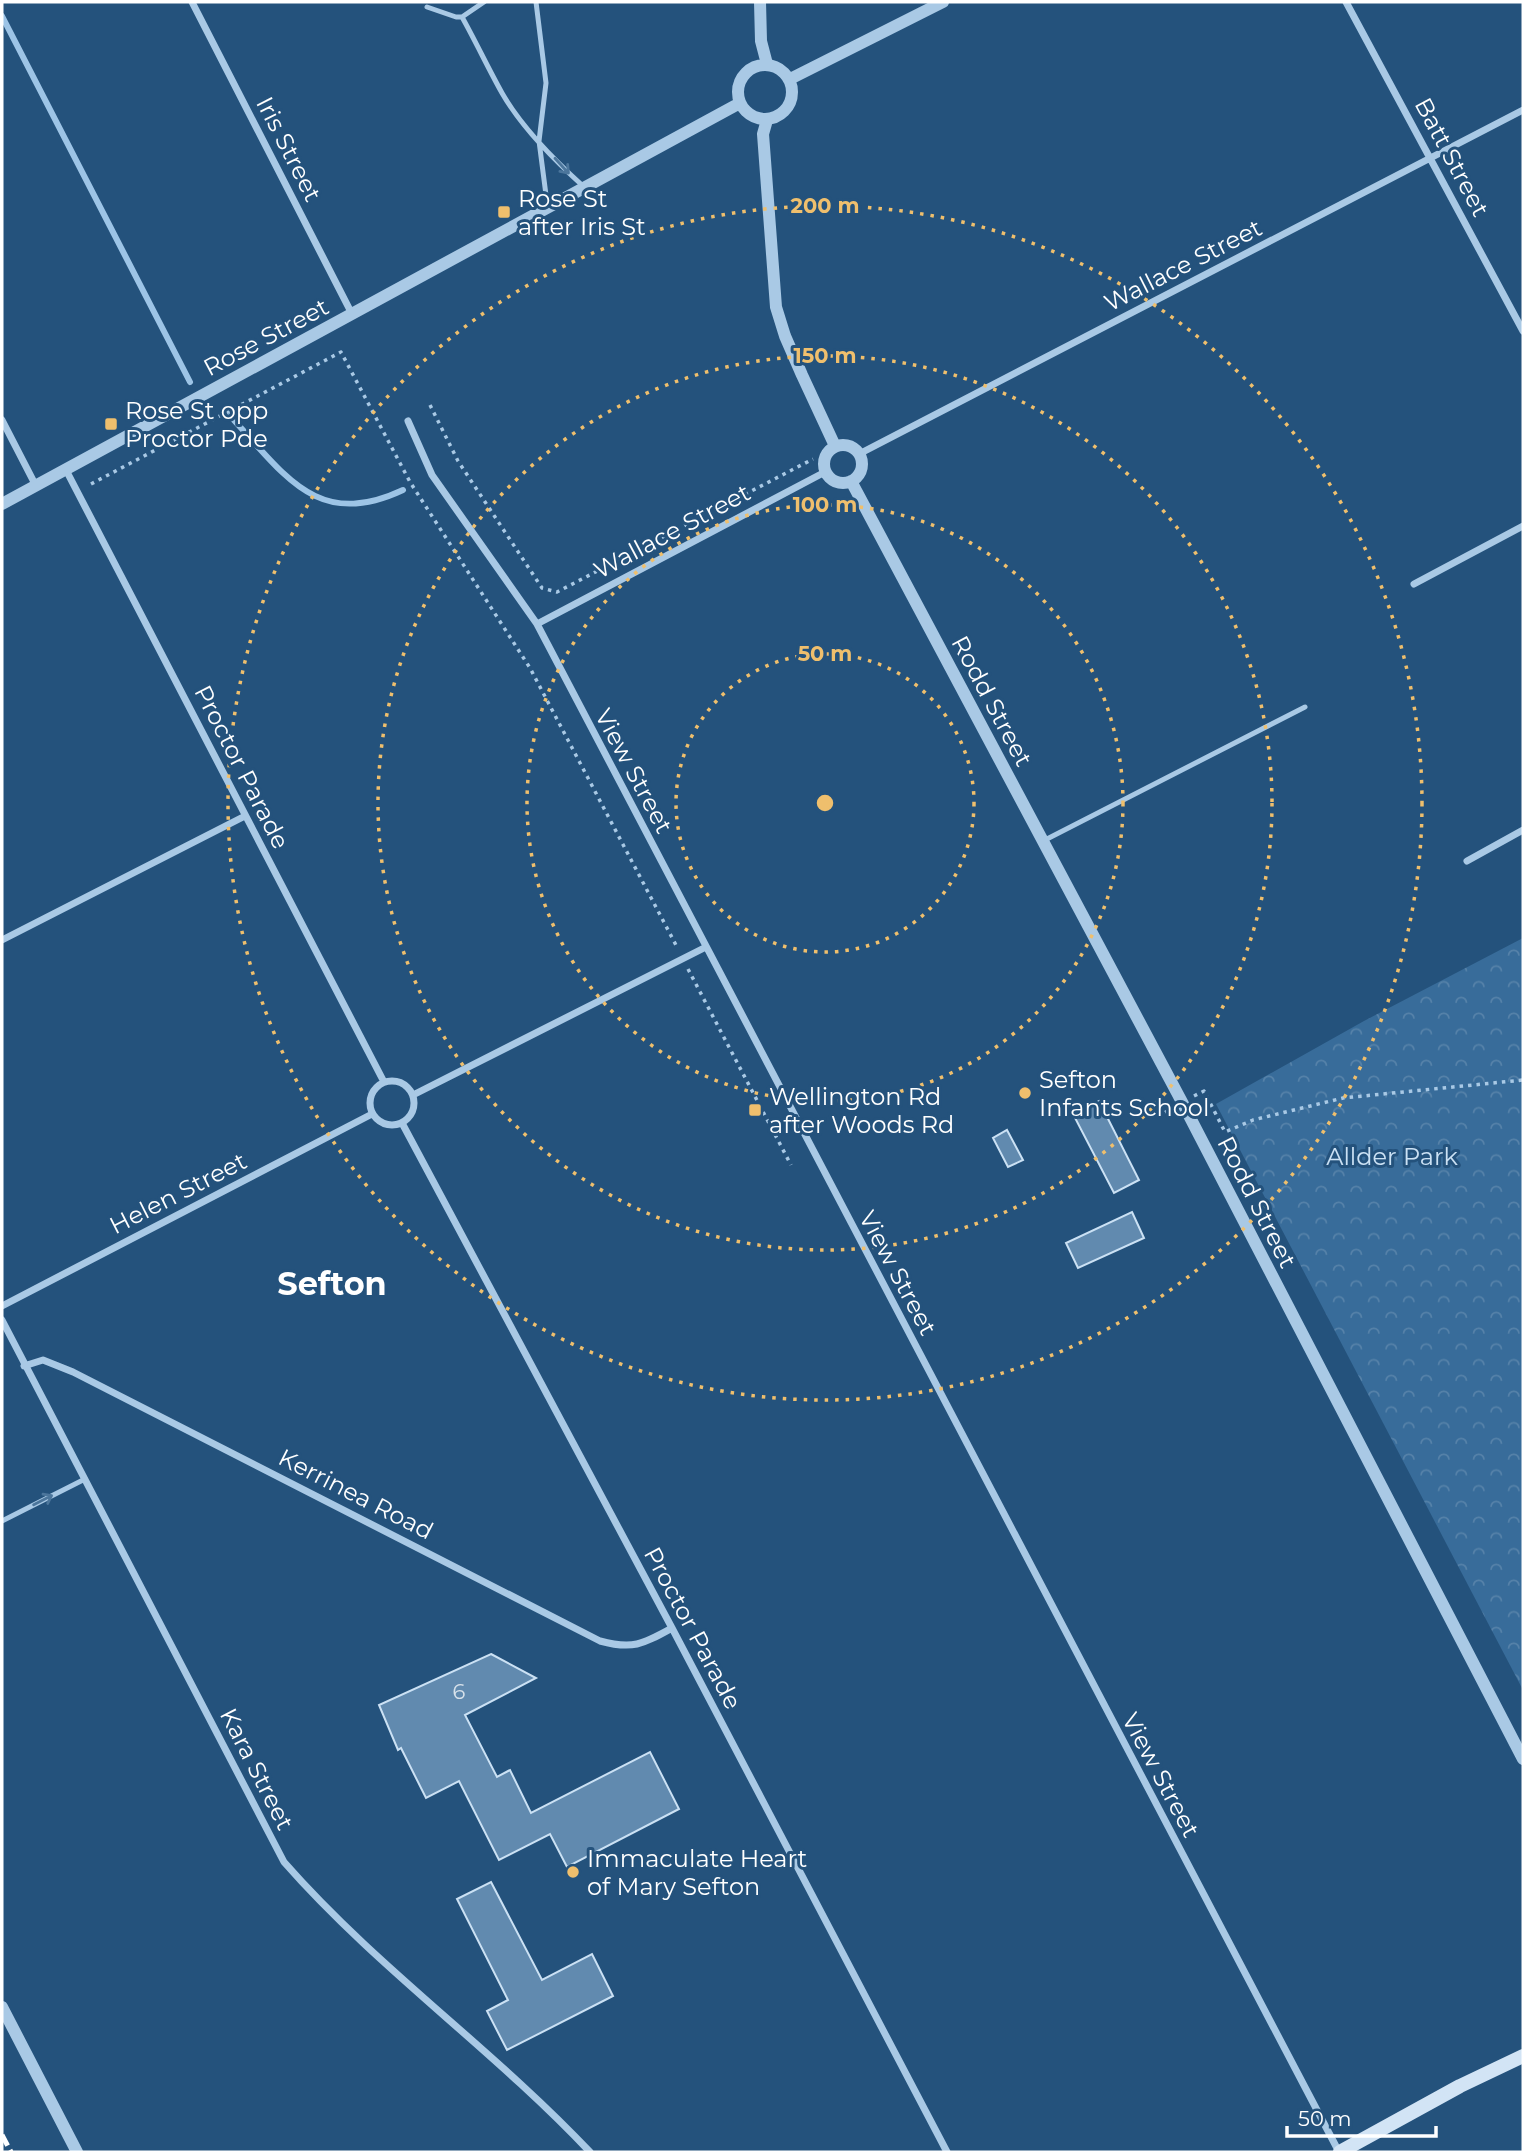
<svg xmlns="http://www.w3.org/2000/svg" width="1525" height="2154" font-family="Montserrat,sans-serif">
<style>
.park{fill:url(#park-crowns)}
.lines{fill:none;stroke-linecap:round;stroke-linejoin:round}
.stream{stroke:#9dc4e6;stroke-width:6}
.building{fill:#618aaf;stroke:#cbe1f4;stroke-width:2}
.path{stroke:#a9c9e5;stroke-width:3.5;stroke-dasharray:3.5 5;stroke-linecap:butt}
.service{stroke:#a9c9e5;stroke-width:5}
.minor{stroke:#a9c9e5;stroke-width:7}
.tertiary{stroke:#a9c9e5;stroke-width:12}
.secondary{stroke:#d2e4f5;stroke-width:14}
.rail{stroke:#fff;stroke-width:5;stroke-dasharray:12 5;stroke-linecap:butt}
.oneway{stroke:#4c769c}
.ring{fill:none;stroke:#efbf6d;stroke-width:3.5;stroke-dasharray:3.5 7}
.poi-dot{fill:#efbf6d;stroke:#24527c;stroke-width:2.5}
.labels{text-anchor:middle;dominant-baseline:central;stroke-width:6;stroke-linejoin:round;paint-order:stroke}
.number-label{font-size:21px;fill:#d8e2eb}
.street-label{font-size:24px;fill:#fff;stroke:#24527c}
.poi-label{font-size:24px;fill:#fff;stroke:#24527c;text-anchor:start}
.park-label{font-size:24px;fill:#cbe1f4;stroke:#24527c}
.district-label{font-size:32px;font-weight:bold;fill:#fff;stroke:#24527c}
.centre{fill:#efbf6d;stroke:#24527c;stroke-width:3.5}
.ring-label{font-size:21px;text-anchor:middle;font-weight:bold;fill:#efbf6d;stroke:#24527c;stroke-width:6;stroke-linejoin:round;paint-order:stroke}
</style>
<defs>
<pattern id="park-crowns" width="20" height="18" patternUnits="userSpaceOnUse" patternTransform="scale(1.75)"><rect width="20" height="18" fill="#386c9a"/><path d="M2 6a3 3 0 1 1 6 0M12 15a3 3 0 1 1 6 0" fill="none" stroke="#5682a9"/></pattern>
</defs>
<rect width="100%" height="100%" fill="#24527c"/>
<path class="park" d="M 1523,938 L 1523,1690 L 1216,1104 L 1364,1021 Z"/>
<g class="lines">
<path class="stream" d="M 2,16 L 190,382
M 230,416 C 284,473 316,531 403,490"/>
</g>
<path class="building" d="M 1099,1101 L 1139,1180 L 1114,1193 L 1073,1114 Z
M 1007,1130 L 1023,1160 L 1008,1167 L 993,1138 Z
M 1132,1212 L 1144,1238 L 1078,1268 L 1066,1243 Z
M 491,1654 L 536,1678 L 465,1715 L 497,1777 L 510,1770 L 531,1813 L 650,1752 L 679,1809 L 567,1867 L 550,1834 L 499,1860 L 459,1781 L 426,1798 L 401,1748 L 398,1750 L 379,1705 Z
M 491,1882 L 542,1980 L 592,1954 L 613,1996 L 507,2050 L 487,2011 L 508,2000 L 457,1899 Z"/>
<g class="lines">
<path class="path" d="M 430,405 L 458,461 L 542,588 L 557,592 L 813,459
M 91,484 L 341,352 L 410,482 L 530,668 L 677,947
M 688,969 L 791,1165
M 1194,1096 L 1204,1091 L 1225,1132 L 1253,1120 L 1343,1098 L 1523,1080
M 1158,1117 L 1169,1110"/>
<path class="service" d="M 536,2 L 546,83 L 539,141 L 546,195 L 549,205
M 427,7 L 456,17 L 462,17 C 476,42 488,68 502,93 C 522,128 553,159 583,186
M 462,17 L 484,2
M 1043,841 L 1305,707
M 2,1521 L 85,1479"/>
<path class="minor" d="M 192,2 L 352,314
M 1346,2 L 1523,331
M 2,420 L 36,486
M 408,421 L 432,475 L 537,624 L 1339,2152
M 859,454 L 1523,110
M 66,470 L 384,1082
M 1414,584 L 1523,526
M 537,624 L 825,472
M 1467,861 L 1523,830
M 2,940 L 245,816
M370 1103a22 22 0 1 1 44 0a22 22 0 1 1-44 0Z
M 413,1095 L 706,947
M 402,1123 L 672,1628 L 947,2152
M 2,1306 L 372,1114
M 2,1320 L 284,1862 C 377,1968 494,2050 590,2152
M 24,1366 L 43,1360 L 73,1372 L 600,1641 C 633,1650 643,1644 672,1628"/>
<path class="tertiary" d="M 760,2 L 761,41 L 767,64
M738 92a27 27 0 1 1 54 0a27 27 0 1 1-54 0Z
M 790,79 L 943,2
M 767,120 L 763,134 L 776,307 L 785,336 L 802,375 L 835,446
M824 464a19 19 0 1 1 38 0a19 19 0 1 1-38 0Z
M 851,481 L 1182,1102 L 1523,1759
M 2,504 L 740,103
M 2,2007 L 77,2152"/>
<path class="secondary" d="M 1340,2152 L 1460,2086 L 1523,2056"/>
<path class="rail" d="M 2,2135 L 11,2152"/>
</g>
<defs><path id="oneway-shaft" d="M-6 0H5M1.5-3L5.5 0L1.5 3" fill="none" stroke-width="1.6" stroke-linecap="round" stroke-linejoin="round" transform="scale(1.75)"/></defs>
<g class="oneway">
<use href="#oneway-shaft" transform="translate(562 166) rotate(48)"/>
<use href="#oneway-shaft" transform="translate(43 1500) rotate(-27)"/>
</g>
<g class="ring">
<circle cx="825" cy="803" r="149"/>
<circle cx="825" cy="803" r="298"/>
<circle cx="825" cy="803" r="447"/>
<circle cx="825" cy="803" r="597"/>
</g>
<g class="poi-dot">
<rect x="497" y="205" width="14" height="14" rx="3.5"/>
<rect x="104" y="417" width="14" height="14" rx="3.5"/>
<circle cx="1025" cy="1093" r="7"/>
<rect x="748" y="1103" width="14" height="14" rx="3.5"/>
<circle cx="573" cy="1872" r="7"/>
</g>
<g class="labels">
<g class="number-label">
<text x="459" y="1691">6</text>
</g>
<g class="street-label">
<text transform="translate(289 149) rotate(63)">Iris Street</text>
<text transform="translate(1452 157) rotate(62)">Batt Street</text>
<text transform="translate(1183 265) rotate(-27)">Wallace Street</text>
<text transform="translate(266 337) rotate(-28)">Rose Street</text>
<text transform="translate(672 531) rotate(-28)">Wallace Street</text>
<text transform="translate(992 701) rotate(62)">Rodd Street</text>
<text transform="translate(242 767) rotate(63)">Proctor Parade</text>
<text transform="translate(634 771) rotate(62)">View Street</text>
<text transform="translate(178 1193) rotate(-27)">Helen Street</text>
<text transform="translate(1257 1202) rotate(63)">Rodd Street</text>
<text transform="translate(898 1273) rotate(62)">View Street</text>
<text transform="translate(356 1494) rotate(27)">Kerrinea Road</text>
<text transform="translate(693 1628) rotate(62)">Proctor Parade</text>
<text transform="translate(257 1769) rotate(63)">Kara Street</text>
<text transform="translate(1161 1775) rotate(62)">View Street</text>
</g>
<g class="poi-label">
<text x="518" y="198">Rose St<tspan x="518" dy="28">after Iris St</tspan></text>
<text x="125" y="410">Rose St opp<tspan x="125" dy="28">Proctor Pde</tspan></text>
<text x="1039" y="1079">Sefton<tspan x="1039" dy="28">Infants School</tspan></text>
<text x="769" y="1096">Wellington Rd<tspan x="769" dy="28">after Woods Rd</tspan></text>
<text x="587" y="1858">Immaculate Heart<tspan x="587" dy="28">of Mary Sefton</tspan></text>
</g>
<g class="park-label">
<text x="1392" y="1156">Allder Park</text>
</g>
<g class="district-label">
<text x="332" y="1283">Sefton</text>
</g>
</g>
<circle cx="825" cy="803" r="10" class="centre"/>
<g class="ring-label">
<text x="825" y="213">200 m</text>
<text x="825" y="363">150 m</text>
<text x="825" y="512">100 m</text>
<text x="825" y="661">50 m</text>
</g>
<rect width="1525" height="2154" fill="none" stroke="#ffffff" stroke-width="7"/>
<path d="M1287 2126v10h149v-10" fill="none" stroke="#ffffff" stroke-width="3.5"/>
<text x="1298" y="2126" font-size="21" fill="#ffffff" stroke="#24527c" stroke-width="5" paint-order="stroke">50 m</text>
</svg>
